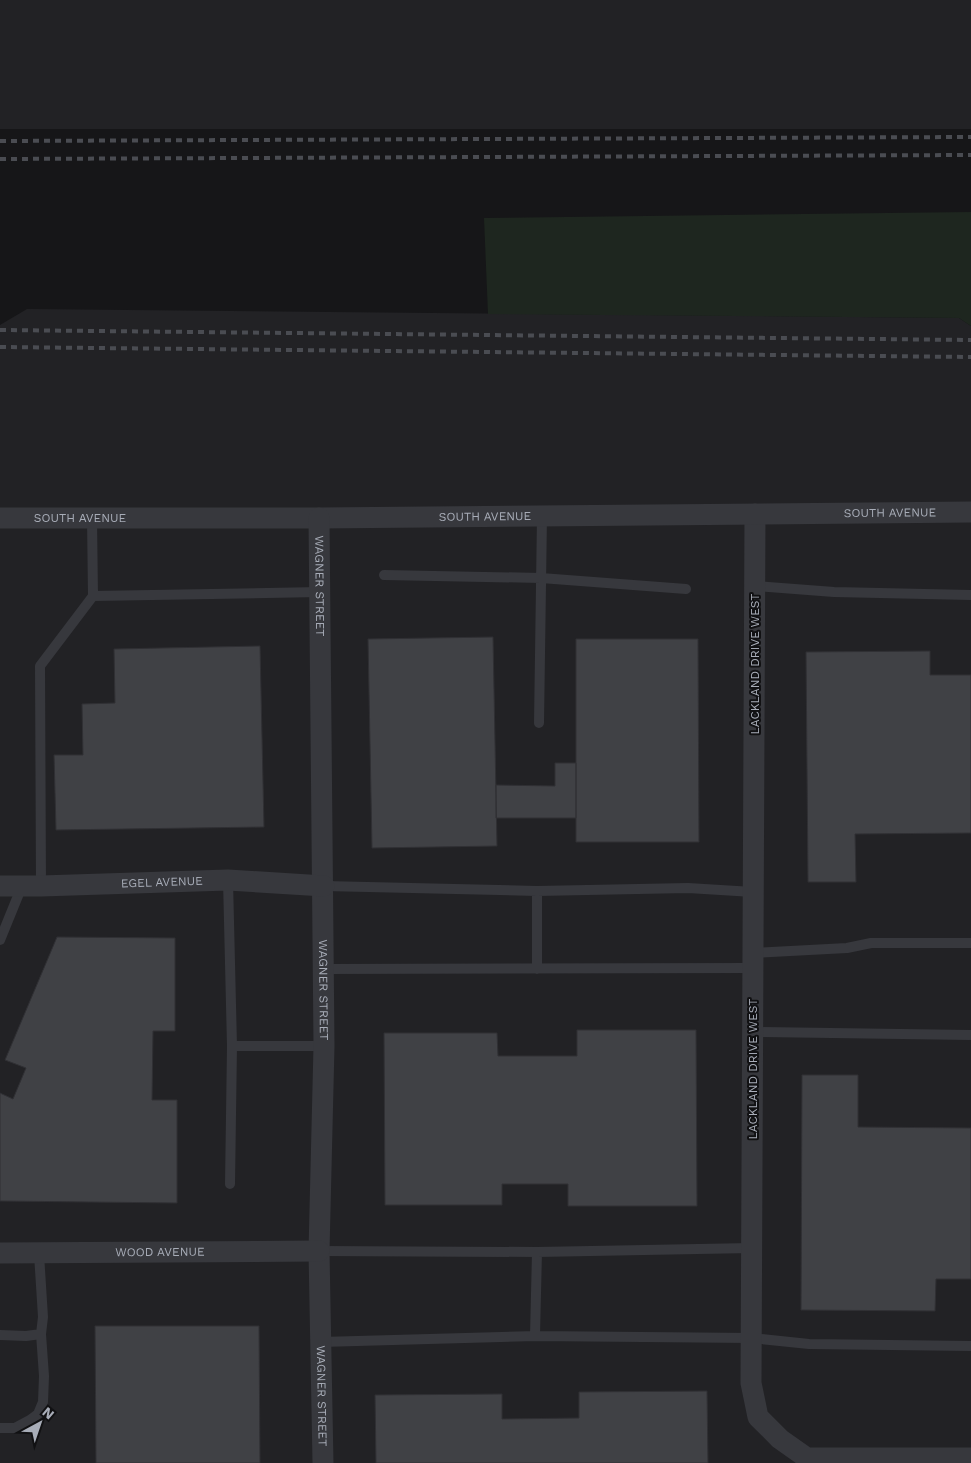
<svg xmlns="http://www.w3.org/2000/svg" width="971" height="1463" font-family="'Work Sans',sans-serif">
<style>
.built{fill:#222225}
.green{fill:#1e261f}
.building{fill:#404145;stroke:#303034}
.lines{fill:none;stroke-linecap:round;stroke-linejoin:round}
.lane{stroke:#37383d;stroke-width:10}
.street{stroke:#37383d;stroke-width:21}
.rail{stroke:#4a4c52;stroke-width:4;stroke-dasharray:6 5;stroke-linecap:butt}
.labels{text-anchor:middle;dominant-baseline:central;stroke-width:4;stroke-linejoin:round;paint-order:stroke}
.street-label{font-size:12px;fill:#a8adb8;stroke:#111113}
</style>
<rect width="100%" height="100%" fill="#161618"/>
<path class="built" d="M 0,0 L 971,0 L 971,129 L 0,129 Z
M 27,309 L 959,318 L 971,326 L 971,1463 L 0,1463 L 0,325 Z"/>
<path class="green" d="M 971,212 L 971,326 L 959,318 L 488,314 L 484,218 Z"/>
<path class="building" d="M 493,637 L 497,846 L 372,848 L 368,639 Z
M 576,639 L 698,639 L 699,842 L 576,842 Z
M 260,646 L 264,827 L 56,830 L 54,755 L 83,755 L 82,704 L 115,703 L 114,649 Z
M 930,651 L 930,675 L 971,675 L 971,833 L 855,834 L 856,882 L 808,882 L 806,652 Z
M 555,763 L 576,763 L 576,818 L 496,818 L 496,785 L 555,786 Z
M 57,937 L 175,938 L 175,1031 L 153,1031 L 152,1100 L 177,1100 L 177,1203 L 0,1201 L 0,1093 L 13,1099 L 26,1068 L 5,1060 Z
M 577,1030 L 696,1030 L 697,1206 L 568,1206 L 568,1184 L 502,1184 L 502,1205 L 385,1205 L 384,1033 L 497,1033 L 498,1056 L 577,1056 Z
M 802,1075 L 858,1075 L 858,1127 L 971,1128 L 971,1279 L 936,1279 L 935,1311 L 801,1310 Z
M 95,1326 L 259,1326 L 260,1463 L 96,1463 Z
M 707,1391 L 708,1463 L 376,1463 L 375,1395 L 502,1394 L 502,1419 L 579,1418 L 579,1392 Z"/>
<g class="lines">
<path class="lane" d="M 384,575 L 541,578 L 686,589
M 755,586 L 834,592 L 971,595
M 93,596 L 320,592
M 539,723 L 542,516
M 228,880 L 232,1046
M 41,886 L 40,666 L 93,596 L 92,518
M 324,886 L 537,891 L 688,888 L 753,892
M 537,891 L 537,969
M 0,940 L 22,886
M 753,953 L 847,948 L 871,943 L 971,943
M 324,969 L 753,968
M 753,1032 L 971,1035
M 230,1184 L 232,1046 L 324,1046
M 319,1251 L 537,1252 L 752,1248
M 0,1335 L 26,1336 L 41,1334
M 535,1336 L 537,1252
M 321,1342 L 535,1336 L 751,1338 L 809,1344 L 971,1346
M 0,1428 L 15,1428 L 30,1420 L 38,1414 L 43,1402 L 44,1376 L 41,1334 L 43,1317 L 39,1254"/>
<g class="street">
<path d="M 755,514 L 751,1383 L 758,1417 L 780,1439 L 807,1458 L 971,1458"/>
<path id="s1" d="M 0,518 L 319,518 L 971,512"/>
<path id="s2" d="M 319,518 L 324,1046 L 319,1251 L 323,1463"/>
<path id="s3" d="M 0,886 L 41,886 L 228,880 L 324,886"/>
<path id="s4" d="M 0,1253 L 319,1251"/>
</g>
<path class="rail" d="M 0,141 L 971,137
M 0,159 L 971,155
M 0,330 L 971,340
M 0,347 L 971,357"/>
</g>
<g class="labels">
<g class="street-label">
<text stroke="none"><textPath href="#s1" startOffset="890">SOUTH AVENUE</textPath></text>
<text stroke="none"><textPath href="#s1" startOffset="485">SOUTH AVENUE</textPath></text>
<text stroke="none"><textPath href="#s1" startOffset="80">SOUTH AVENUE</textPath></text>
<text stroke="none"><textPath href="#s2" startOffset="68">WAGNER STREET</textPath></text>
<text transform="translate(755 664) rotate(-90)">LACKLAND DRIVE WEST</text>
<text stroke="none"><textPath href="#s3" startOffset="162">EGEL AVENUE</textPath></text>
<text stroke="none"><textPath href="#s2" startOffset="472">WAGNER STREET</textPath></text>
<text transform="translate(753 1069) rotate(-90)">LACKLAND DRIVE WEST</text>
<text stroke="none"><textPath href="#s4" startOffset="160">WOOD AVENUE</textPath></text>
<text stroke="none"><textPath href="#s2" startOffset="878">WAGNER STREET</textPath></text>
</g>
</g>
<g transform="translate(40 1423) rotate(40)" stroke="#111113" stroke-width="4" paint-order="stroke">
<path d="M0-4L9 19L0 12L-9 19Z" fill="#a8adb8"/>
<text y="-8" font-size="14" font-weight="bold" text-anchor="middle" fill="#a8adb8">N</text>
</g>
</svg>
